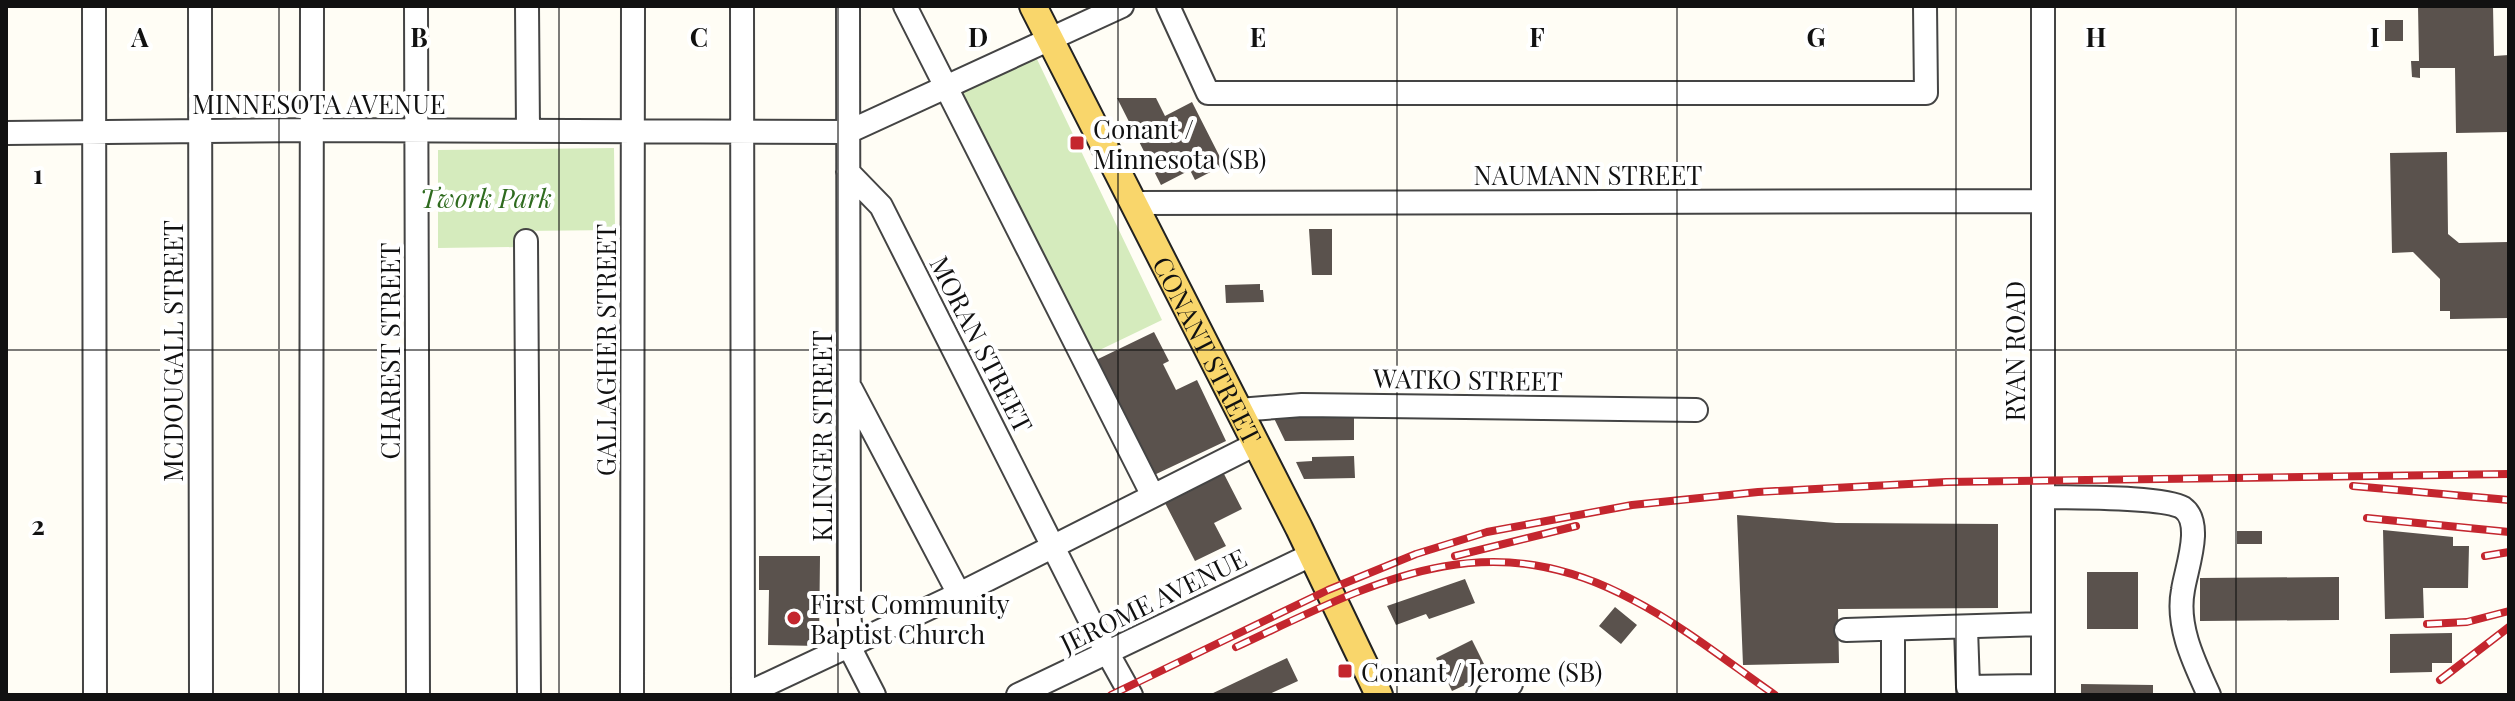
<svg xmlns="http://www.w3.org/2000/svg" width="2515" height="701" font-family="'Playfair Display',serif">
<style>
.green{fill:#d5ebbd}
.building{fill:#5a524d}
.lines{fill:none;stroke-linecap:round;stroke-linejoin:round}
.minor-casing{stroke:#444;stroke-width:26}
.major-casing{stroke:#222;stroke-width:30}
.minor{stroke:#fff;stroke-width:22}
.major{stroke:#f9d66b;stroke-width:26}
.rail-casing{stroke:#c4262e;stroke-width:8}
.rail{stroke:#fff;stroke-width:5;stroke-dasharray:15;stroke-linecap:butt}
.grid{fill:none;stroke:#111;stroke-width:2;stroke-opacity:0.55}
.poi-dot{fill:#c4262e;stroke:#fff;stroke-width:3}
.labels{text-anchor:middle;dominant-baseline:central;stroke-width:8;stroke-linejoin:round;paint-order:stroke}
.street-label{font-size:26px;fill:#111;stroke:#fff}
.poi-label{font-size:26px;fill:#111;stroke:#fff;text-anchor:start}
.park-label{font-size:26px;font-style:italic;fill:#2f6b1f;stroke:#fff}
.grid-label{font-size:26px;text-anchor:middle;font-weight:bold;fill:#111;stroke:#fff;stroke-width:8;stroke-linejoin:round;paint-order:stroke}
</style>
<rect width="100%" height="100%" fill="#fffdf5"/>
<path class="green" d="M 1035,55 L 1162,320 L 1083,358 L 956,93 Z
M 614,148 L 615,230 L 521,231 L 520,247 L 438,248 L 438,150 Z"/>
<path class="building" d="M 2418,6 L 2493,6 L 2494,56 L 2509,55 L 2509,132 L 2456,133 L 2455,68 L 2420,68 L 2420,78 L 2412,77 L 2411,61 L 2419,61 Z
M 2385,20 L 2403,20 L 2403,41 L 2385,41 Z
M 1117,98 L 1156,98 L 1165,116 L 1192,102 L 1224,165 L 1195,180 L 1190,170 L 1161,185 Z
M 2447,152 L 2448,234 L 2459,243 L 2508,242 L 2509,318 L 2450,319 L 2450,311 L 2440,311 L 2440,279 L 2413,252 L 2392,253 L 2390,153 Z
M 1309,229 L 1332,229 L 1332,275 L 1312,275 Z
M 1260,284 L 1260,290 L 1263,290 L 1264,302 L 1226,303 L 1225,285 Z
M 1154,332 L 1169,361 L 1163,364 L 1176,390 L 1197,380 L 1226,441 L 1152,476 L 1096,360 Z
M 1269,408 L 1354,408 L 1354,440 L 1285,441 Z
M 1354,456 L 1355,478 L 1304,479 L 1296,462 L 1312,461 L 1312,457 Z
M 1224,474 L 1242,509 L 1214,523 L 1226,546 L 1195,561 L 1165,503 Z
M 1737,515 L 1836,523 L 1998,524 L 1998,608 L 1838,609 L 1839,663 L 1743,665 Z
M 2383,530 L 2453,537 L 2453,546 L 2469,546 L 2468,588 L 2423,588 L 2424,618 L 2385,619 Z
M 2237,531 L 2262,531 L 2262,544 L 2237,544 Z
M 759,556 L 820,556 L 819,646 L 768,645 L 769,590 L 759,590 Z
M 2087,572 L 2138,572 L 2138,629 L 2087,629 Z
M 2339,577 L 2339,620 L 2200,621 L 2200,578 Z
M 1465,579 L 1475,603 L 1429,619 L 1426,614 L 1396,625 L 1387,606 Z
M 1615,607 L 1637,625 L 1621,644 L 1599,626 Z
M 2452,633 L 2452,663 L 2432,663 L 2432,672 L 2390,673 L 2390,634 Z
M 1472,640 L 1489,674 L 1452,691 L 1436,658 Z
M 1287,658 L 1298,681 L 1267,695 L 1209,695 Z
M 2081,684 L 2153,685 L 2153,695 L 2081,695 Z"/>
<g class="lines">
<g class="minor-casing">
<path id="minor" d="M 94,6 L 95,695
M 200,6 L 201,695
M 416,6 L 418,695
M 527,6 L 528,130
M 742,6 L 743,695
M 848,6 L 849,610 L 852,652 L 874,695
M 905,6 L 1153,496
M 1168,6 L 1208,93 L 1926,93 L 1925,6
M 2043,6 L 2043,695
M 6,133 L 312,130 L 848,132 L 1122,6
M 848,172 L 881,206 L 1097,634 L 1131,695
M 1134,203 L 2042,201
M 526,241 L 529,695
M 851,389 L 959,594
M 1239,410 L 1302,405 L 1696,410
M 2043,497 C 2071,498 2163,496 2183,508 C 2204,523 2186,569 2183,590 C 2176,626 2194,662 2209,695
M 1966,628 L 1968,687 L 2043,686
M 1893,629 L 1893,695
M 1846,630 L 2043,624
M 311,695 L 312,6
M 632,695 L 633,6
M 744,695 L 959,594 L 1256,444
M 1018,695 L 1311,555
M 1488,695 L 1511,684"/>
</g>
<g class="major-casing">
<g id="major">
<path id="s1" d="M 1033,6 L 1299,528 L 1379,695"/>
</g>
</g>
<use href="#minor" class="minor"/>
<use href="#major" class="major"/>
<g class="rail-casing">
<path id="rail" d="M 2353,486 L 2509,500
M 2367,518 L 2509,532
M 1455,556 L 1576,526
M 2485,556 L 2509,552
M 2427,624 L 2467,622 L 2509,611
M 1236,647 C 1373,583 1484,519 1633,600 C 1683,626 1729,663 1775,695
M 2440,680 L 2509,627
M 1111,695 L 1328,590 L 1416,554 L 1487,532 L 1632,505 L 1758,492 L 1946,482 L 2509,474"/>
</g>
<use href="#rail" class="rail"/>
</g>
<path class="grid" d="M 279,6 L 279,695M 559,6 L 559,695M 838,6 L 838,695M 1118,6 L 1118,695M 1397,6 L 1397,695M 1677,6 L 1677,695M 1956,6 L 1956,695M 2236,6 L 2236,695M 6,350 L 2509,350"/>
<g class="poi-dot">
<rect x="1069" y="135" width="16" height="16" rx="4"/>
<circle cx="794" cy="618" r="8"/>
<rect x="1337" y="663" width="16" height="16" rx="4"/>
</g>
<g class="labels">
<g class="street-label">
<text x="319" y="103">MINNESOTA AVENUE</text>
<text x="1588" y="174">NAUMANN STREET</text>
<text transform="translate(982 344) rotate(63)">MORAN STREET</text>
<text transform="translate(605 350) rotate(-90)">GALLAGHER STREET</text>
<text stroke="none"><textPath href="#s1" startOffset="386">CONANT STREET</textPath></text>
<text transform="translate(172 351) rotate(-90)">MCDOUGALL STREET</text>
<text transform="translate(389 351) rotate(-90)">CHAREST STREET</text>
<text transform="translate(2014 351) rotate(-90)">RYAN ROAD</text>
<text transform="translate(1468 379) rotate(1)">WATKO STREET</text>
<text transform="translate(821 436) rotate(-90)">KLINGER STREET</text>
<text transform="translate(1153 600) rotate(-26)">JEROME AVENUE</text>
</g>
<g class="poi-label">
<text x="1093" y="128">Conant /<tspan x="1093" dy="30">Minnesota (SB)</tspan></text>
<text x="810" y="603">First Community<tspan x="810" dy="30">Baptist Church</tspan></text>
<text x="1361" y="671">Conant / Jerome (SB)</text>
</g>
<g class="park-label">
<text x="486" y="197">Twork Park</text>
</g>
</g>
<g class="grid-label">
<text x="140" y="47">A</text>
<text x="419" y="47">B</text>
<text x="699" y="47">C</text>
<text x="978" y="47">D</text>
<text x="1258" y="47">E</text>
<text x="1537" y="47">F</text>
<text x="1816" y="47">G</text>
<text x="2096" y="47">H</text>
<text x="2375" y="47">I</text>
<text x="38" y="184">1</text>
<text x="38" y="535">2</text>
</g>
<rect width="2515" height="701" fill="none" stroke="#111111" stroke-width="16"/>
</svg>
